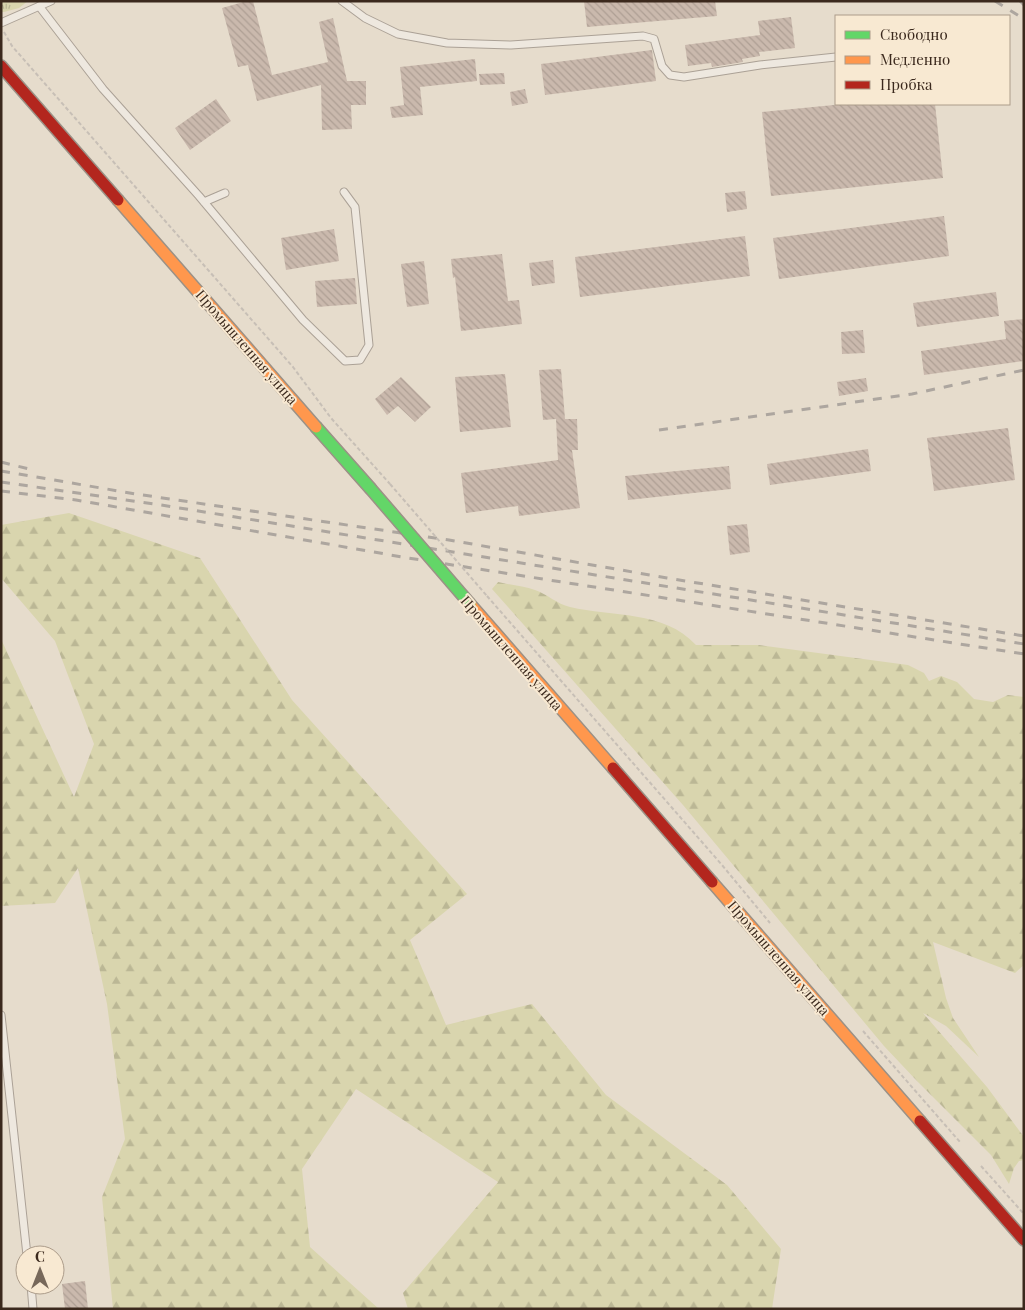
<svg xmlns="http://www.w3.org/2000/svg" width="1025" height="1310" font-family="'Playfair Display',serif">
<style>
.grass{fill:url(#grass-tufts)}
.forest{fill:url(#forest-firs)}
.building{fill:url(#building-back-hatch)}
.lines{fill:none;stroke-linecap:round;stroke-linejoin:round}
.lane-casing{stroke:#aba196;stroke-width:9}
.fast-casing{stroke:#9b9186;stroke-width:14}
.slow-casing{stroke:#9b9186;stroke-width:14}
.jam-casing{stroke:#9b9186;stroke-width:14}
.path{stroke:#c7bfb6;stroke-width:2;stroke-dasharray:4 2.5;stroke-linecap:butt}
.lane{stroke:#eee8df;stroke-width:7}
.fast{stroke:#63d668;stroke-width:11}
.slow{stroke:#ff974d;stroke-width:11}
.jam{stroke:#b3261e;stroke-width:11}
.rail{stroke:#ada69f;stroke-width:3;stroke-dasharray:9 9;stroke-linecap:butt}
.fast-bridge-casing{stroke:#9b9186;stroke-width:14;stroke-linecap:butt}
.path-bridge{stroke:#c7bfb6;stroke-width:2;stroke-dasharray:4 2.5;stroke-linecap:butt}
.fast-bridge{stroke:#63d668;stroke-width:11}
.labels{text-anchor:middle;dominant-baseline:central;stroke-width:4;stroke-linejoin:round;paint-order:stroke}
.street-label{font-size:14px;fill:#3b291d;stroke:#f8e9d2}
</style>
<defs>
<pattern id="grass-tufts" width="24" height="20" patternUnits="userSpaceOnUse" patternTransform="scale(1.25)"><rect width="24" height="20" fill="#d9d5ae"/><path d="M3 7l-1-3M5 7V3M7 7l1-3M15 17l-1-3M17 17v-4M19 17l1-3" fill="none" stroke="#bbb795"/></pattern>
<pattern id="forest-firs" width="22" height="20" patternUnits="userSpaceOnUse" patternTransform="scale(1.25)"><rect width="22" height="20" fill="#d9d5ae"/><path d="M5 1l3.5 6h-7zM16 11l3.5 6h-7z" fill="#bbb795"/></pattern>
<pattern id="building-back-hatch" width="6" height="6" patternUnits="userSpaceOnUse" patternTransform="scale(1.25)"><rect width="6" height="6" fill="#cab9ad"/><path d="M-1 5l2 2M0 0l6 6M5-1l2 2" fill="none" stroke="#ae9f94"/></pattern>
</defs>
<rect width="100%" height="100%" fill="#e6dccc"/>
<path class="grass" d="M 1,1 L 28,1 L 19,8 L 4,12 L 1,12 Z"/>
<path class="forest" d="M 69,513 L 200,558 L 292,700 L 467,894 L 410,940 L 446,1025 L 532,1004 L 606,1095 L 727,1185 L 781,1249 L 772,1309 L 408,1309 L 403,1293 L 498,1182 L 356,1089 L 302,1169 L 310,1247 L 379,1309 L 113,1309 L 102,1197 L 125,1139 L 107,1004 L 78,868 L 55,903 L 1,906 L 1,639 L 74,797 L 94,744 L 55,641 L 1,578 L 1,525 Z
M 498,582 C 510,585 524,586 535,590 C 547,594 557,604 570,607 C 612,617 664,610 696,645 L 759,645 L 908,665 L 924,673 L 929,681 L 941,676 L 957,682 L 974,699 L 993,702 L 1008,695 L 1024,697 L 1024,965 L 1015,973 L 933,942 L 946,998 L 953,1018 L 979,1057 L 946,1026 L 923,1013 L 987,1087 L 1024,1137 L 1024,1160 L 1019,1161 L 1014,1168 L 1009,1184 L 991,1155 L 917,1081 L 884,1046 L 683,805 L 492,589 Z"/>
<path class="building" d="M 247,1 L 253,1 L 272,75 L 328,62 L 319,22 L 333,18 L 347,81 L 366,81 L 366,105 L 351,105 L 352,129 L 322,130 L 321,85 L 257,101 L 248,65 L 238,67 L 222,8 Z
M 584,1 L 715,1 L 717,16 L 587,27 Z
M 791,17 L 795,48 L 759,52 L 760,56 L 742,59 L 743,62 L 712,67 L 711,63 L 688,66 L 685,45 L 760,35 L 758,21 Z
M 652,50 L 656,81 L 545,95 L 541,64 Z
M 475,59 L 477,81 L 420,87 L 423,115 L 392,118 L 390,107 L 404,105 L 400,67 Z
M 504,73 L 505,84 L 480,85 L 479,74 Z
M 525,89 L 528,103 L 512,106 L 510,92 Z
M 216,99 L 231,121 L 190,150 L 175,128 Z
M 844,104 L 935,104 L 943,178 L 771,196 L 762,112 Z
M 745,191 L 747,209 L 727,212 L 725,193 Z
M 944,216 L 949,256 L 779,279 L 773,238 Z
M 334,229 L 339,261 L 286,270 L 281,238 Z
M 745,236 L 750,276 L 580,297 L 575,257 Z
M 502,254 L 508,301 L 519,300 L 522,324 L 461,331 L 455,277 L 453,278 L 451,259 Z
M 553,260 L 555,283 L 532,286 L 529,263 Z
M 424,261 L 429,304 L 407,307 L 401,264 Z
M 355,278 L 357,304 L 317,307 L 315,281 Z
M 996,292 L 999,316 L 917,327 L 913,303 Z
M 1024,319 L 1024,361 L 924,375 L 921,351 L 1006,339 L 1004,321 Z
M 863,330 L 865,353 L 842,354 L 841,332 Z
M 561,369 L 565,419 L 577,419 L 578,450 L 572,450 L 580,508 L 519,516 L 518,506 L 466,513 L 461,473 L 558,460 L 556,419 L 543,420 L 539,370 Z
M 505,374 L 511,427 L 460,432 L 455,377 Z
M 401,377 L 431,407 L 415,422 L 398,406 L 387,415 L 375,399 Z
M 866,378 L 868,391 L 839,396 L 837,382 Z
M 1008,428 L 1015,480 L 934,491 L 927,438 Z
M 868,449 L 871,471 L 770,485 L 767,464 Z
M 729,466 L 731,489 L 628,500 L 625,476 Z
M 747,524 L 750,552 L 730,555 L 727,526 Z
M 85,1281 L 88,1309 L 65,1309 L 62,1284 Z"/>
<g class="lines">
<g class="lane-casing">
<path id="lane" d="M 342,1 L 365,18 L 398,34 L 447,43 L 511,45 L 643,36 L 654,39 L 662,66 L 670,75 L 684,77 L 760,65 L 836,57
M 39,6 L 103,89 L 199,196 L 303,320 L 345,361 L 360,360 L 369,345 L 355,207 L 344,192
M 1,23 L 51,1
M 204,202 L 225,193
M 1,1015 L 27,1255
M 31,1285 L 33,1309"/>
</g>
<g class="fast-casing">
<path id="fast" d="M 316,427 L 370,488"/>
</g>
<g class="slow-casing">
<path id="slow" d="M 118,200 L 316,427
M 470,604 L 613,768
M 712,882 L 920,1121"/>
</g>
<g class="jam-casing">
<path id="jam" d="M 1,66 L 118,200
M 613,768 L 712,882
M 920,1121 L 1024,1240"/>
</g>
<path class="path" d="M 4,32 L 12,46 L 293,367 L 331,418 L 390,484
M 487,596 L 722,865 L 770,923
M 863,1031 L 960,1142
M 981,1166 L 1024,1214"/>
<use href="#lane" class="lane"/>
<use href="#fast" class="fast"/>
<use href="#slow" class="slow"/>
<use href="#jam" class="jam"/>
<path class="rail" d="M 995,1 L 1024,19
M 1020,1 L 1024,5
M 659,430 L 912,394 L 1024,370
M 1,462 L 29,469
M 1,471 L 136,494 L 449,540 L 667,578 L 1024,636
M 1,482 L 161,505 L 1024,644
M 1,491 L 76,500 L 408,558 L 1024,654"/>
<g class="fast-bridge-casing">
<path id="fast-bridge" d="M 370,488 L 470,604"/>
</g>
<path class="path-bridge" d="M 390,484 L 487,596"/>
<use href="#fast-bridge" class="fast-bridge"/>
</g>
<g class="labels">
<g class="street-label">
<text transform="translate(247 347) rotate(49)">Промышленная улица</text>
<text transform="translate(512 653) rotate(49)">Промышленная улица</text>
<text transform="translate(779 958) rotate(49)">Промышленная улица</text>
</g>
</g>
<rect width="1025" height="1310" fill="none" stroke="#3b291d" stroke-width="5"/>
<rect x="835" y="15" width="175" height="90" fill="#f8e9d2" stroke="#ac9c8a"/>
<rect x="845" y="31" width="25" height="8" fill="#63d668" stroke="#ac9c8a"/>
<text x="880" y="40" font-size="15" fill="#3b291d">Свободно</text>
<rect x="845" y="56" width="25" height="8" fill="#ff974d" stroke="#ac9c8a"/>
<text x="880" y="65" font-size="15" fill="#3b291d">Медленно</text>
<rect x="845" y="81" width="25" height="8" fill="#b3261e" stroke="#ac9c8a"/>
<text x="880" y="90" font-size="15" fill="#3b291d">Пробка</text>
<g transform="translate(40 1270)"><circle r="24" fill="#f8e9d2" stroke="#ac9c8a"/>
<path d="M0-4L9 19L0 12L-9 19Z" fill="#77685a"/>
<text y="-8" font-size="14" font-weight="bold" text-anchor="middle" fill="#3b291d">С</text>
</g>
</svg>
